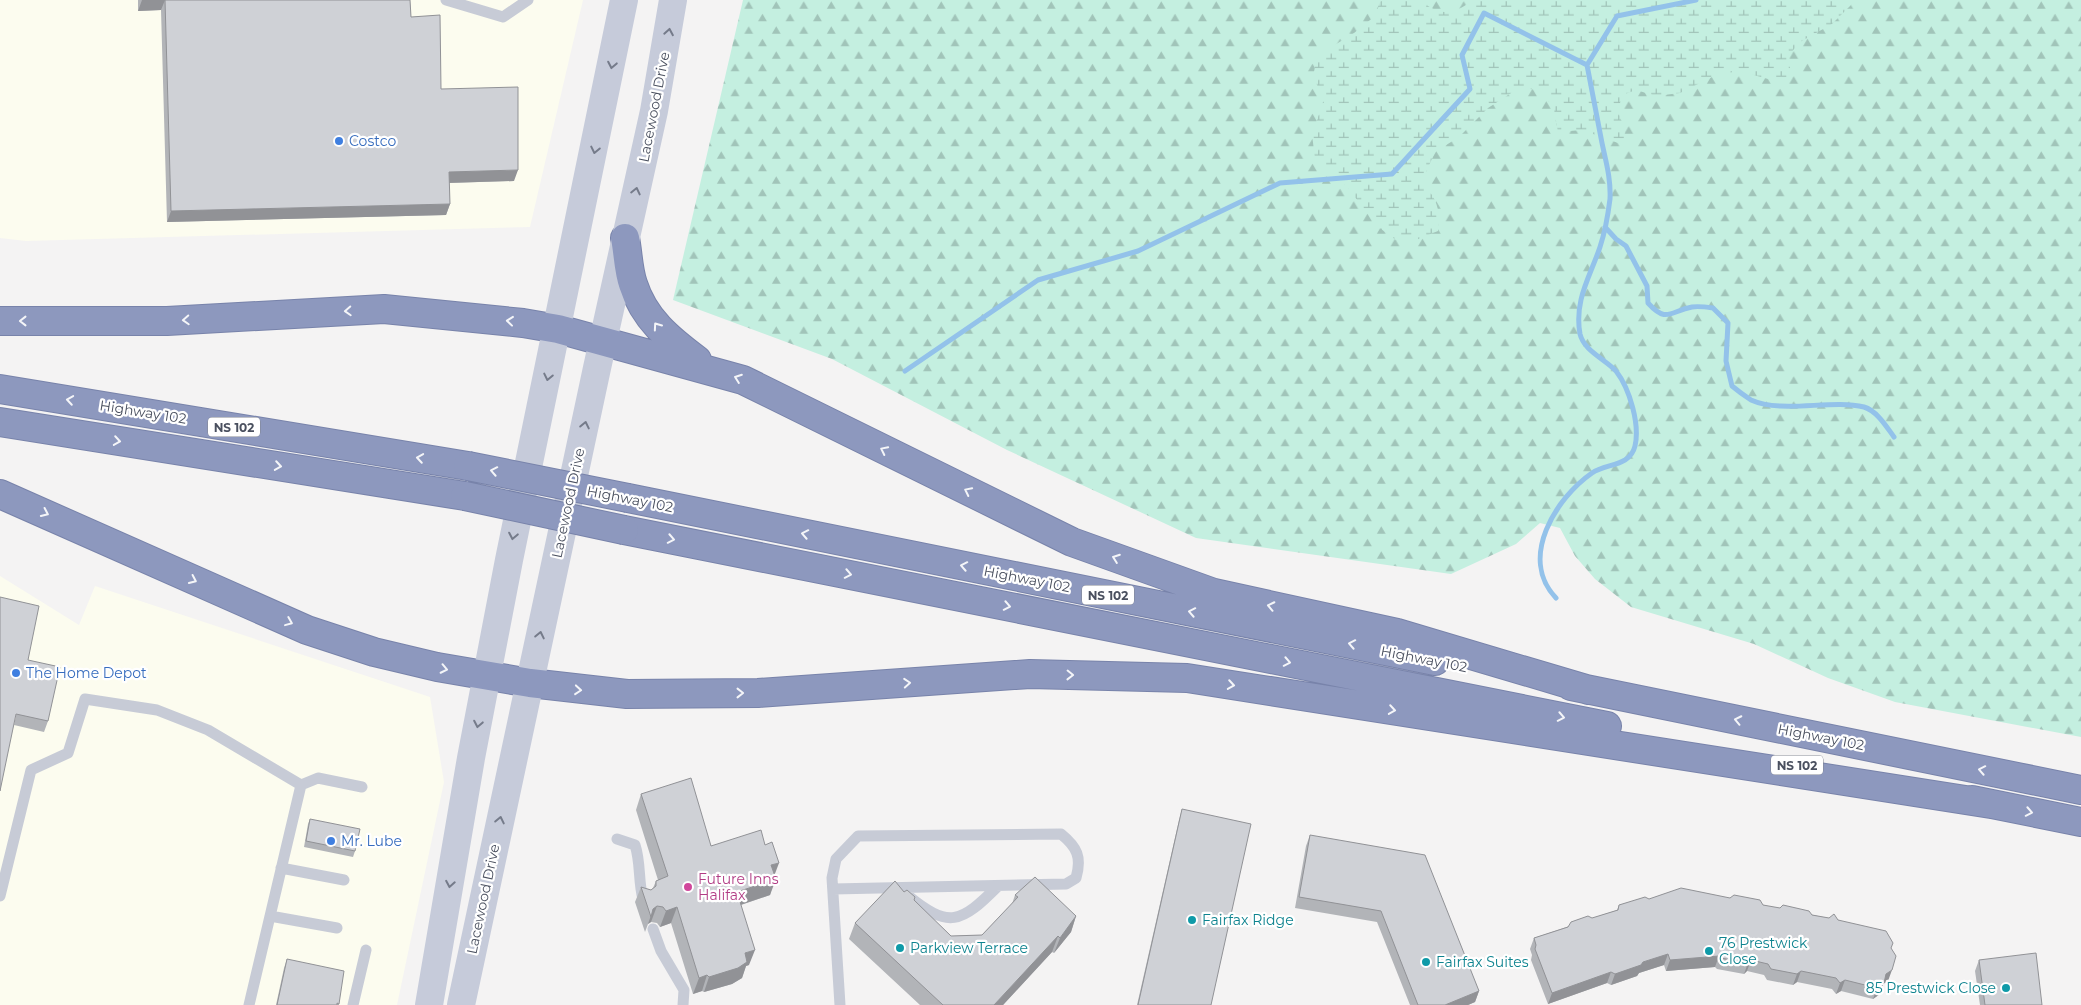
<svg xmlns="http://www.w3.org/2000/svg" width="2081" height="1005" font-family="Montserrat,sans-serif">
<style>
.commercial{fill:#fcfcef}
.forest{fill:url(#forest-firs)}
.wetland{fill:url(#wetland-marsh)}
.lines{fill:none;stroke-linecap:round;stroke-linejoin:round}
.stream{stroke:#93c2ea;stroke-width:5}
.highway-casing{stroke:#7883aa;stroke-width:30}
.lane{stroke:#c7cbd6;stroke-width:11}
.secondary{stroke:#c6cbda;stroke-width:28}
.highway{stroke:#8d98be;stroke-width:28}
.highway-bridge-casing{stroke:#7883aa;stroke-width:30;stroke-linecap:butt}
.highway-bridge{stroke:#8d98be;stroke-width:28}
.wall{fill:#b2b4b8}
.shaded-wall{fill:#919296}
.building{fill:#cfd1d6;stroke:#919296}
.oneway{stroke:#757b8a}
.oneway2{stroke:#f4f5f8}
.shop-dot{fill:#3f7fe0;stroke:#fff;stroke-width:2}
.hotel-dot{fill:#d1479c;stroke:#fff;stroke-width:2}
.culture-dot{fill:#0f9aa8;stroke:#fff;stroke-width:2}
.labels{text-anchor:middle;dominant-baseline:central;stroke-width:4.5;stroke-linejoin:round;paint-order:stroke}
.shield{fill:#fff;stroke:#80848f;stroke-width:1}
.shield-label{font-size:12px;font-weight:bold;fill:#4a505f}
.street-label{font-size:14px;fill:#4a505f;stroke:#fff}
.shop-label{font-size:14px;fill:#366cbe;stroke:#fff;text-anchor:start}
.hotel-label{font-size:14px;fill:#b23c85;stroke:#fff;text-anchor:start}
.culture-label{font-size:14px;fill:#0d838f;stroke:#fff;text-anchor:start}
</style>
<defs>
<pattern id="forest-firs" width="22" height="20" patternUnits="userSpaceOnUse" patternTransform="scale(1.25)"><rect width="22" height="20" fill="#c4efe0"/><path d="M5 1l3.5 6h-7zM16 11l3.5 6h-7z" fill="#a1c4b9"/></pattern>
<pattern id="wetland-marsh" width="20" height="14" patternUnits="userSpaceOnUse" patternTransform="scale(1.25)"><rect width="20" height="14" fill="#c4efe0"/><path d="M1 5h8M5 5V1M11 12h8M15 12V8" fill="none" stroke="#a1c4b9"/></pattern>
</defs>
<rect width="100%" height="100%" fill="#f4f3f3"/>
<path class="commercial" d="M 0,0 L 583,0 L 530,227 L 26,241 L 0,238 Z
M 0,576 L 79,625 L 95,586 L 430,697 L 444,782 L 397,1005 L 0,1005 Z"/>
<path class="forest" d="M 743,0 L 2081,0 L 2081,737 L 1895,702 L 1828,678 L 1754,644 L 1631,607 L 1595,579 L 1575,556 L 1560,528 L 1540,523 L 1516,544 L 1451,574 L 1196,538 L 1007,450 L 832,359 L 673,300 Z"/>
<path class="wetland" d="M 1381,0 L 1426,0 L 1428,6 C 1446,17 1457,12 1473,0 L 1856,0 L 1832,24 L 1800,42 L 1789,55 L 1790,69 L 1788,77 L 1779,82 L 1739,71 L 1716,75 L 1680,93 L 1656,96 L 1636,90 L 1625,94 L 1617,108 L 1625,131 L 1624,139 L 1618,143 L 1582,130 L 1558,132 L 1554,109 L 1540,90 L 1519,88 L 1488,108 L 1459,137 L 1435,152 L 1422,181 C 1436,199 1441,207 1438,231 L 1416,240 L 1396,240 L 1377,226 L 1348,188 L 1315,158 L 1312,135 L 1324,99 L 1313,77 L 1317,56 L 1354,33 L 1375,16 Z"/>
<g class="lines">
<path class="stream" d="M 1605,227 L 1616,239 L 1626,246 L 1647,286 L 1648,303 C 1667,324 1670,311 1692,307 C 1698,306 1706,307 1713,308 L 1728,323 L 1726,361 L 1732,386 C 1738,391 1745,396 1751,400 C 1782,414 1831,399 1864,407 C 1877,411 1886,426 1894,437
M 905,371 L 1038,280 L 1138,251 L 1280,183 L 1392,174 L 1470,89 L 1462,55 L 1484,13 L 1587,65 L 1617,16 L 1696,0
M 1556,598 C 1518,558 1556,498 1592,473 C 1606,463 1630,467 1635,446 C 1640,425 1630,389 1616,371 C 1605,359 1584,351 1580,334 C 1574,300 1590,277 1600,247 C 1605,232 1608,215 1610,199 C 1611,179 1606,162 1602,143 C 1597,117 1592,91 1587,65"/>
<g class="highway-casing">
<path id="highway" d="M 625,238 C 628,253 628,270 633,284 C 644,319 669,339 697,360
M 0,321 L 167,321 L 384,309 L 523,323 L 558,329 L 743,380 L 1072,542 L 1214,593 L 1397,633 L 1589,690
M 0,389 L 468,466
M 0,422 L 465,496
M 0,494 L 307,630 L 374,652 L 437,667 L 530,683 L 627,694 L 758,693 L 1030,674 L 1187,678 L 1991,804
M 628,498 L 1435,661
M 624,530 L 1607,726
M 1571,686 L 2081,790
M 1972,800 L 2081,822"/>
</g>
<path class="lane" d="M 446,0 L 503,17 L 528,0
M 301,785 L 318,778 L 362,787
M 617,839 L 635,845 C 641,863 638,881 643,899
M 281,868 L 344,880
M 833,889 L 1066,884 L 1076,878 C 1082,857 1077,847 1061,834 L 858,836 L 836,859 L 832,878 L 840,1005
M 906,894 C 949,930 961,923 998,886
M 0,896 L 31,770 L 68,753 L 85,699 L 157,710 L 208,730 L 301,785 L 249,1005
M 270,916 L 337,928
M 653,929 L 661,951 L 684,990 L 683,1005
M 353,1005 L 366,950"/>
<path class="secondary" d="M 429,1005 L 471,758 L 509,560 L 624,0
M 461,1005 L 597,368 L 654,111 L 673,0"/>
<use href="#highway" class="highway"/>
<g class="highway-bridge-casing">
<path id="highway-bridge" d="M 468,466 L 628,498
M 465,496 L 624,530"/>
</g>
<use href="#highway-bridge" class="highway-bridge"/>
</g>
<path class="wall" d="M 138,0 L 410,0 L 411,17 L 441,89 L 514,181 L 449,183 L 450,204 L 446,215 L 167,222 L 161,10 L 138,11 Z
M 28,660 L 48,721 L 44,732 L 14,725 Z
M 641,794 L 711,846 L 775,875 L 770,895 L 741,905 L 749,965 L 746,966 L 742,978 L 732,984 L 704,992 L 702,991 L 693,994 L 671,923 L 660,927 L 657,923 L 651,922 L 648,924 L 645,932 L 635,902 L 641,887 L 651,890 L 653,888 L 656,881 L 658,880 L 636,810 Z
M 1182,809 L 1211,1005 L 1137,1005 L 1179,820 Z
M 310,819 L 355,851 L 353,857 L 304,847 L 308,824 Z
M 1310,835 L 1479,991 L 1475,1002 L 1468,1005 L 1410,1005 L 1377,922 L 1295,908 L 1306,846 Z
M 904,892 L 951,936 L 982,935 L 1012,904 L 1015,895 L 1076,916 L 1071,932 L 1054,953 L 1052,952 L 1003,1005 L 920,1005 L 849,939 L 855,923 Z
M 1649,899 L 1763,905 L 1838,920 L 1891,948 L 1888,981 L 1883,984 L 1880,994 L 1873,999 L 1841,991 L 1836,994 L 1832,989 L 1797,982 L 1793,985 L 1767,980 L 1764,975 L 1747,971 L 1744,974 L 1717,969 L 1715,967 L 1666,971 L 1664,965 L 1639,973 L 1637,976 L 1611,985 L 1607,983 L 1548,1004 L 1531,960 L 1532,955 L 1530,949 L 1534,938 L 1617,910 L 1619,905 Z
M 287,959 L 339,1004 L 339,1005 L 276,1005 L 284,968 Z
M 1979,960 L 2042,1005 L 1980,1005 L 1975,971 Z"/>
<path class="shaded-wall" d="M 142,0 L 165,0 L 161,10 L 138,11 Z
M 518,170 L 514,181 L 445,183 L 449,172 Z
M 450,204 L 446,215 L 167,222 L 171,211 Z
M 779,863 L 773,879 L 771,865 Z
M 776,879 L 770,895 L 731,908 L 737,892 Z
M 657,906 L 651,922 L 648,924 L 653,909 Z
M 677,907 L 671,923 L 660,927 L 666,911 Z
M 1076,916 L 1071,932 L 1054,953 L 1060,938 Z
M 1058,936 L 1052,952 L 1003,1005 L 994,1005 Z
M 755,950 L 749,965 L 746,966 L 742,978 L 732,984 L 704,992 L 709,977 L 745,953 Z
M 1668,954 L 1664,965 L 1639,973 L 1637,976 L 1611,985 L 1615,974 L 1643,962 Z
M 1719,956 L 1715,967 L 1666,971 L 1670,960 Z
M 1751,960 L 1747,971 L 1744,974 L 1748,963 Z
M 1892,970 L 1888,981 L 1883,984 L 1880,994 L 1873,999 L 1877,988 L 1886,974 Z
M 1801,971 L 1797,982 L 1793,985 L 1797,974 Z
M 1611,972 L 1607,983 L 1548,1004 L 1552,993 Z
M 707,975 L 702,991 L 693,994 L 699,978 Z
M 1845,980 L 1841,991 L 1836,994 L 1840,983 Z
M 1479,991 L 1475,1002 L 1468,1005 L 1445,1005 Z"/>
<path class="building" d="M 165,0 L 410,0 L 411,17 L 440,15 L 441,89 L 518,87 L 518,170 L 449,172 L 450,204 L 171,211 Z
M 0,597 L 39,606 L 28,660 L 60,667 L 48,721 L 16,714 L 0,791 Z
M 691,778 L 711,846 L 761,830 L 765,845 L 772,842 L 779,863 L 771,865 L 776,879 L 737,892 L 755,950 L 745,953 L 747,962 L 738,968 L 709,977 L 707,975 L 699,978 L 677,907 L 666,911 L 663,907 L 657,906 L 653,909 L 651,917 L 641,887 L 651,890 L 656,886 L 656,881 L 668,876 L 641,794 Z
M 1182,809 L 1251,824 L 1211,1005 L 1138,1005 Z
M 310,819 L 360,829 L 355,851 L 306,841 Z
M 1310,835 L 1425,855 L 1479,991 L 1445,1005 L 1418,1005 L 1381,911 L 1299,897 Z
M 1035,877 L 1076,916 L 1060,938 L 1058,936 L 994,1005 L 943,1005 L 855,923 L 895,881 L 904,892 L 907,890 L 915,897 L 914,900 L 951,936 L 982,935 L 1018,897 L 1015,895 Z
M 1681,888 L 1730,898 L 1734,895 L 1760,900 L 1763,905 L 1780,908 L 1783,905 L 1809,911 L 1812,915 L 1829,918 L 1834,914 L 1838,920 L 1886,931 L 1893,943 L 1891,948 L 1896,956 L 1892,970 L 1886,974 L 1884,983 L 1877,988 L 1845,980 L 1840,983 L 1836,978 L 1801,971 L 1797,974 L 1771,969 L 1768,964 L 1751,960 L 1748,963 L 1721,958 L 1719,956 L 1670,960 L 1668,954 L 1643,962 L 1641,965 L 1615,974 L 1611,972 L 1552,993 L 1535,949 L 1536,945 L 1534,938 L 1568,927 L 1571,922 L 1588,916 L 1592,918 L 1618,910 L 1619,905 L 1645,897 L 1649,899 Z
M 2036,953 L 2042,1005 L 1985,1005 L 1979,960 Z
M 287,959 L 344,971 L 339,1004 L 337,1003 L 337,1005 L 277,1005 Z"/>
<defs><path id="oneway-chevron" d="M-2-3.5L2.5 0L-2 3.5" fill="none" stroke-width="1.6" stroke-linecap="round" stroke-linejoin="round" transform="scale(1.25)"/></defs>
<g class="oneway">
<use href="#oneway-chevron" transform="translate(669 32) rotate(-80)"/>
<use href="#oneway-chevron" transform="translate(612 65) rotate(101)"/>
<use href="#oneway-chevron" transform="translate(595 150) rotate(102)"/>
<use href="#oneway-chevron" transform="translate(636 191) rotate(-77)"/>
<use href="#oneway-chevron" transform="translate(548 377) rotate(102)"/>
<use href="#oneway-chevron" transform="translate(585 425) rotate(-78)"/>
<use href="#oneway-chevron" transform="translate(513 536) rotate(101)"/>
<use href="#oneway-chevron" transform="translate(540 635) rotate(-78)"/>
<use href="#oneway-chevron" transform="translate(478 724) rotate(101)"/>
<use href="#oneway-chevron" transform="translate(500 820) rotate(-78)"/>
<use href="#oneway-chevron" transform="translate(450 884) rotate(100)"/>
</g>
<g class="oneway2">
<use href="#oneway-chevron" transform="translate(348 311) rotate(177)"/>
<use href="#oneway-chevron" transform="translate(186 320) rotate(177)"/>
<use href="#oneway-chevron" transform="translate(23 321) rotate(180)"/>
<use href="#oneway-chevron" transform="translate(510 321) rotate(-174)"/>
<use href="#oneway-chevron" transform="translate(657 326) rotate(-125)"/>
<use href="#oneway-chevron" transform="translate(738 378) rotate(-160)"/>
<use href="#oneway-chevron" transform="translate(70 400) rotate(-171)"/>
<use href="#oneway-chevron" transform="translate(117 441) rotate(9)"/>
<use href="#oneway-chevron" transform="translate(884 450) rotate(-154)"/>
<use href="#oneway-chevron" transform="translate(420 458) rotate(-171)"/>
<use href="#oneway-chevron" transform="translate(278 466) rotate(9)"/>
<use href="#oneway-chevron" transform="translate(494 471) rotate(-169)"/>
<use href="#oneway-chevron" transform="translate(968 491) rotate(-154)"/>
<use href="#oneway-chevron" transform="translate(45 513) rotate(25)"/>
<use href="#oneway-chevron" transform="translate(805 534) rotate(-169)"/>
<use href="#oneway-chevron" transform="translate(671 539) rotate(11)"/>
<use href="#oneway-chevron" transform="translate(1116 558) rotate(-160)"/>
<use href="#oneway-chevron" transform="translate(964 566) rotate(-169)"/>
<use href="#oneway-chevron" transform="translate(848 574) rotate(11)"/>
<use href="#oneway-chevron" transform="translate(193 580) rotate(25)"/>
<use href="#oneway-chevron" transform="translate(1007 606) rotate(11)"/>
<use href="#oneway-chevron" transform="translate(1271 606) rotate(-168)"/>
<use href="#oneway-chevron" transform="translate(1192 612) rotate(-169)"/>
<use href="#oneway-chevron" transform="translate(289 622) rotate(22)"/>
<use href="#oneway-chevron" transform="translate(1352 644) rotate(-169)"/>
<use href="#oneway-chevron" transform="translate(1287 662) rotate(11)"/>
<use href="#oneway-chevron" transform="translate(444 669) rotate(12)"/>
<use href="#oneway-chevron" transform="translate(1070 675) rotate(1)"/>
<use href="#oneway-chevron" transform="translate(907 683) rotate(-4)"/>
<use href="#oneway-chevron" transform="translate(1231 685) rotate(9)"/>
<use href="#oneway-chevron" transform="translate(578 690) rotate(5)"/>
<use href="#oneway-chevron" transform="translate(740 693)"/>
<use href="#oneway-chevron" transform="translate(1392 710) rotate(9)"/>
<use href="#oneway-chevron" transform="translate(1561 717) rotate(11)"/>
<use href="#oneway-chevron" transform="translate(1738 720) rotate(-168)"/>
<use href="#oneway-chevron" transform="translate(1982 770) rotate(-169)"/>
<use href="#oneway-chevron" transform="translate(2029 812) rotate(11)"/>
</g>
<g class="shop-dot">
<circle cx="339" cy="141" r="5"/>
<circle cx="16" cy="673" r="5"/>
<circle cx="331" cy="841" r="5"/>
</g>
<circle class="hotel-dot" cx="688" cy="887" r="5"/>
<g class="culture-dot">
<circle cx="1192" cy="920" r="5"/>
<circle cx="900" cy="948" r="5"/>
<circle cx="1709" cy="951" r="5"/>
<circle cx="1426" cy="962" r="5"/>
<circle cx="2006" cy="988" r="5"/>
</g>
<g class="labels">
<g class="shield">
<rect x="208" y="417.5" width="52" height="19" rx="4"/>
<rect x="1082" y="585.5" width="52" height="19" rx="4"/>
<rect x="1771" y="755.5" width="52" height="19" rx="4"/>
</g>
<g class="shield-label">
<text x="234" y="427">NS 102</text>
<text x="1108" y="595">NS 102</text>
<text x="1797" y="765">NS 102</text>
</g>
<g class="street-label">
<text transform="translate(654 107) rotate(-79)">Lacewood Drive</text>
<text transform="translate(143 412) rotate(9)">Highway 102</text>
<text transform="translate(630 499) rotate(11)">Highway 102</text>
<text transform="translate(568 503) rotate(-78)">Lacewood Drive</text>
<text transform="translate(1027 579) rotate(11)">Highway 102</text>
<text transform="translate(1424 659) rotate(11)">Highway 102</text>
<text transform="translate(1821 737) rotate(11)">Highway 102</text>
<text transform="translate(483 899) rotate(-78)">Lacewood Drive</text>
</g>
<g class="shop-label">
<text x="349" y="141">Costco</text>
<text x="26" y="673">The Home Depot</text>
<text x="341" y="841">Mr. Lube</text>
</g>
<g class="hotel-label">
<text x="698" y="879">Future Inns<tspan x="698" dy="16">Halifax</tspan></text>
</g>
<g class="culture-label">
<text x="1202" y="920">Fairfax Ridge</text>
<text x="1719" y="943">76 Prestwick<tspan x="1719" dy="16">Close</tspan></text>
<text x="910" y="948">Parkview Terrace</text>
<text x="1436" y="962">Fairfax Suites</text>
<text x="1996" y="988" text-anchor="end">85 Prestwick Close</text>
</g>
</g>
</svg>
